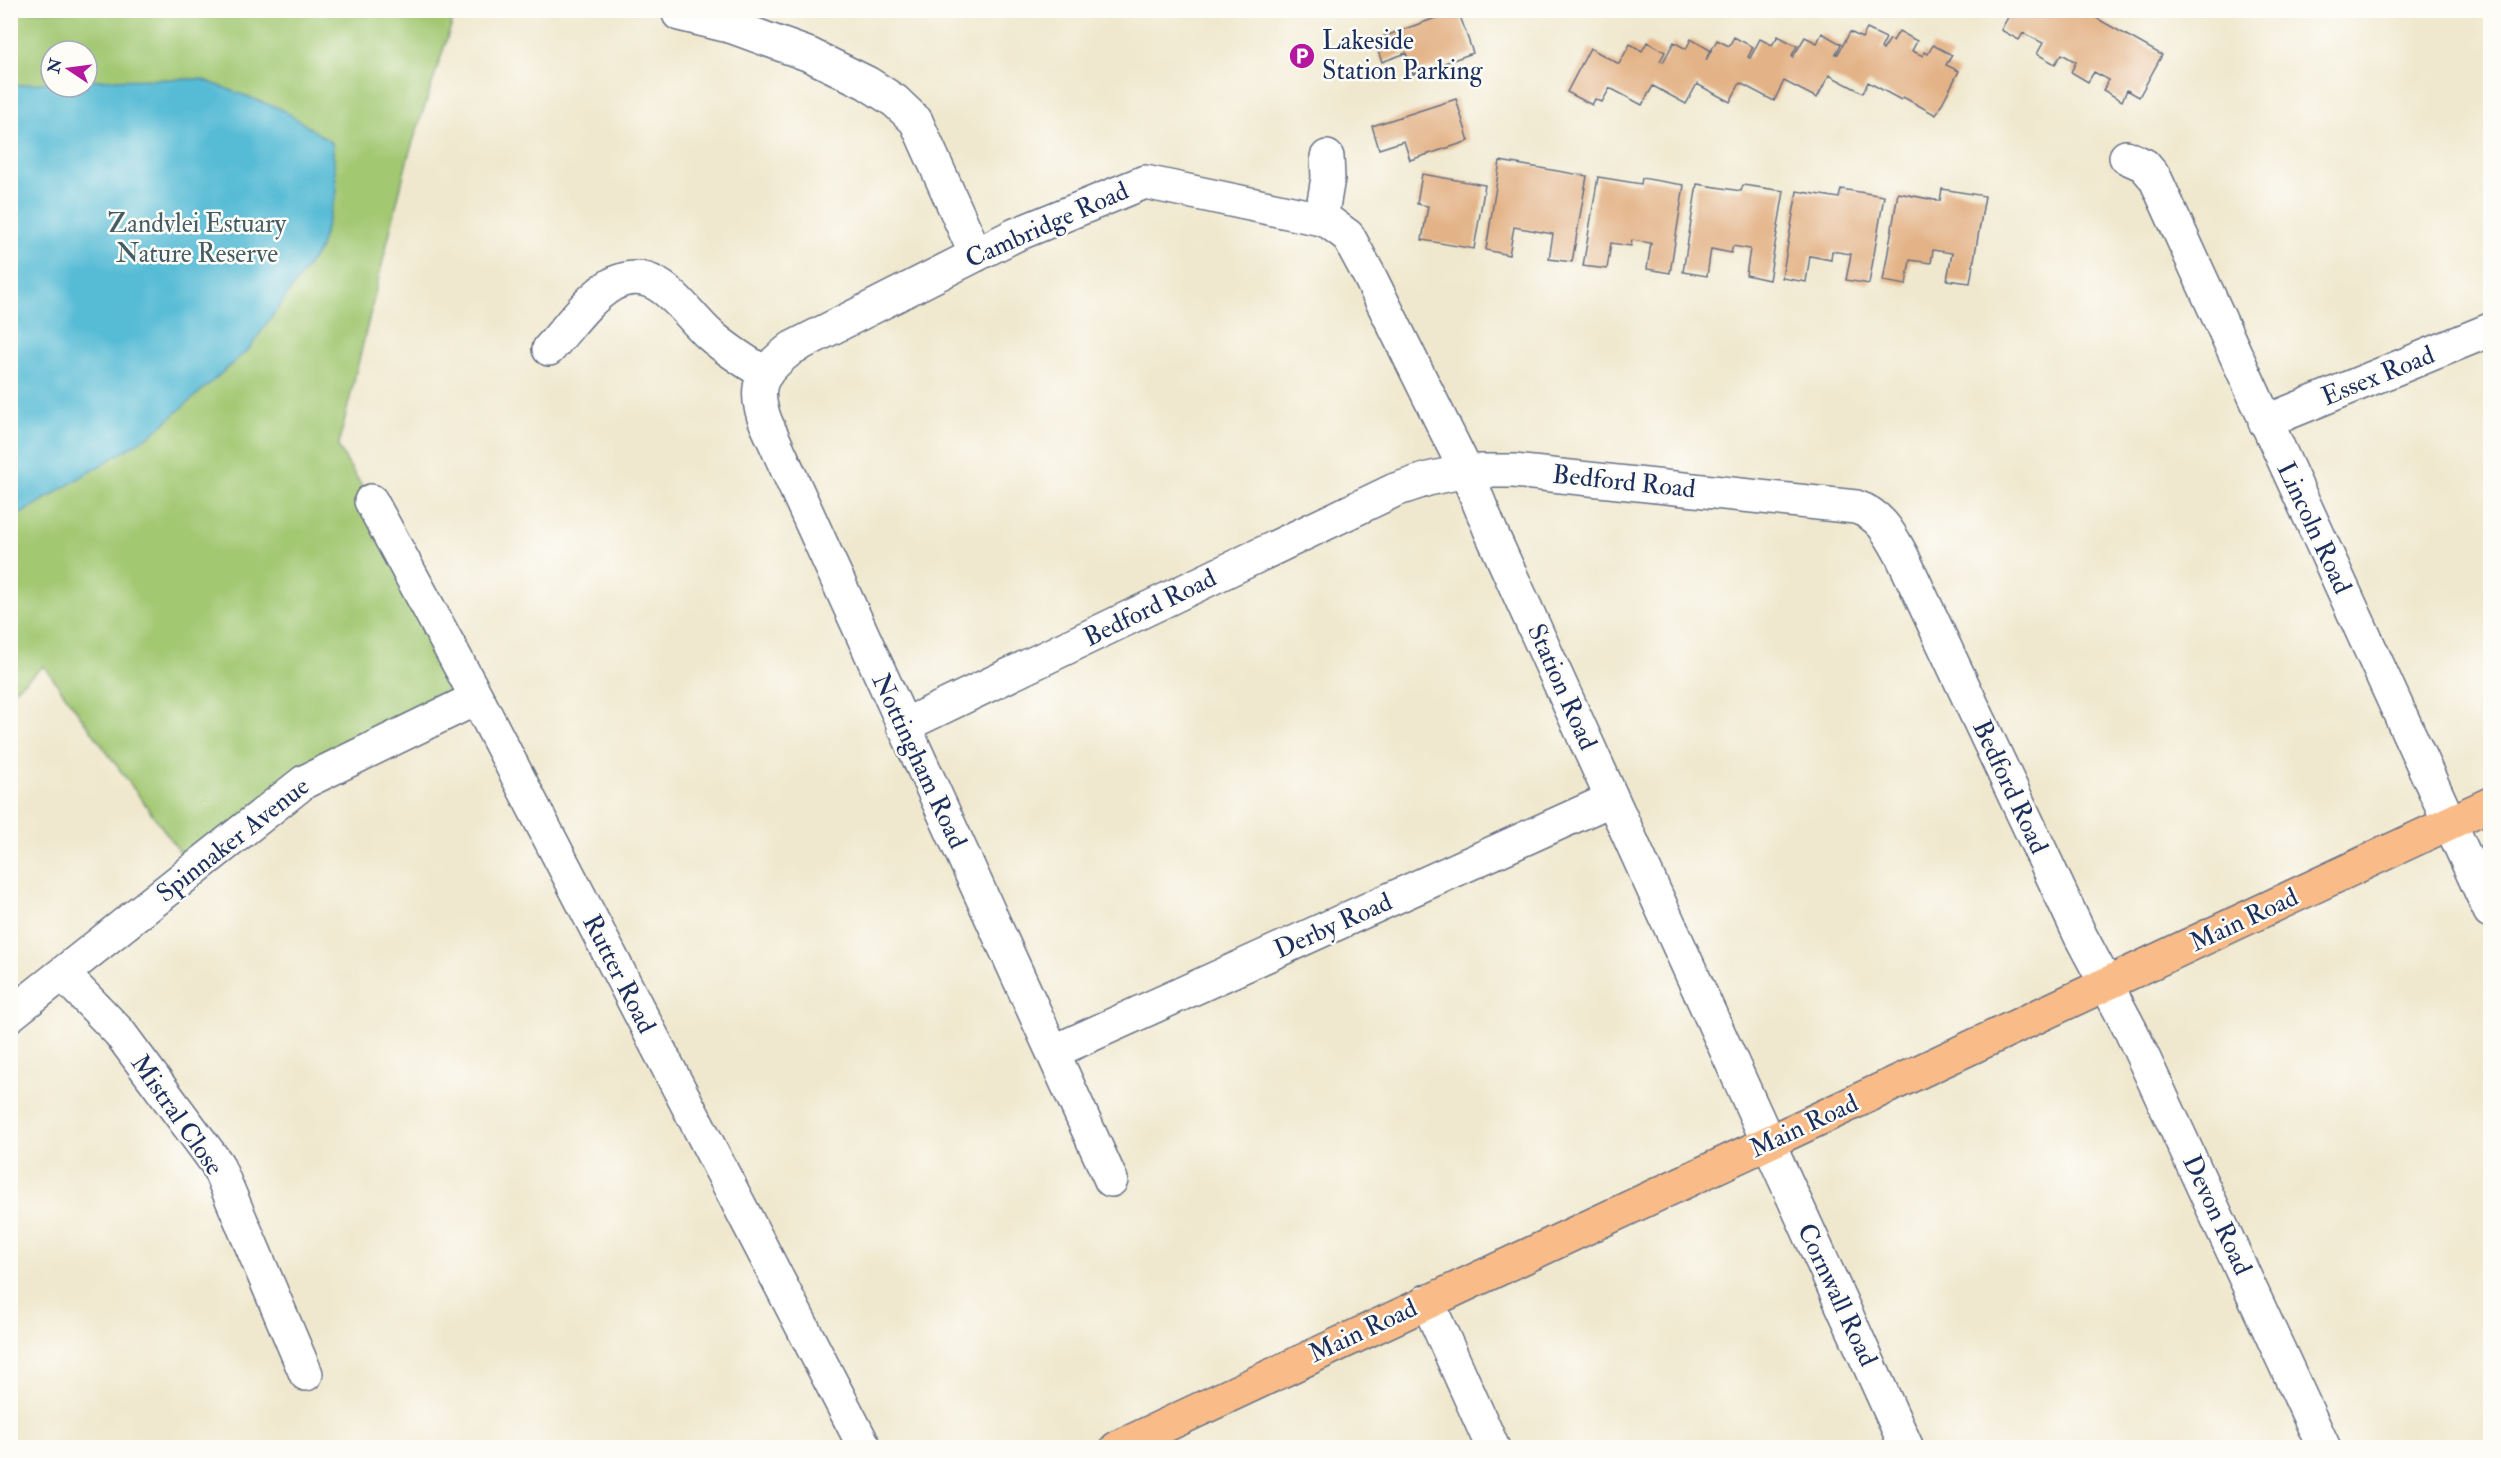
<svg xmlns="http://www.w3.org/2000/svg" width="2501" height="1458" font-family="'IM FELL Double Pica',serif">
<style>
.green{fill:#a2c872;stroke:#5e7c68;stroke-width:1.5;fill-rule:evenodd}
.water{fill:#57bbd5;stroke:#39759a;stroke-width:1.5}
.building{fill:#e3b286}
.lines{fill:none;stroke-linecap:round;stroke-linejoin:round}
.minor-casing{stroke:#667085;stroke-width:36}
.major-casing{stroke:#667085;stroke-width:36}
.minor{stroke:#fff;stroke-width:33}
.major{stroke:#f9bc89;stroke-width:33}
.labels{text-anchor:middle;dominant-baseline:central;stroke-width:5;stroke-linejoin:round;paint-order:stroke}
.poi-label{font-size:26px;fill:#1b2f5e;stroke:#fdfcf7;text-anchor:start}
.park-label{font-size:26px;fill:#445d64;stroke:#fdfcf7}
.street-label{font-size:26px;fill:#1b2f5e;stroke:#fdfcf7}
</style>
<rect width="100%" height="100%" fill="#fdfcf7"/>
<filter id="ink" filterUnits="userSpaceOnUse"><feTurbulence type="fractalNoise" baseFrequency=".0167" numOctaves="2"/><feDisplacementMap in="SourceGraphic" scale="12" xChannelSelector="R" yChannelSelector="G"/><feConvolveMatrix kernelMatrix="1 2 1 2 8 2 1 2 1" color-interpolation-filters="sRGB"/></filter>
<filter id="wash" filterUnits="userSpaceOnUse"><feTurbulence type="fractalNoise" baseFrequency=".008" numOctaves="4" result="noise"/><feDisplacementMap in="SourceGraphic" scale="24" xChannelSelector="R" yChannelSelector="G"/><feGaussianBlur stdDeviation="1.35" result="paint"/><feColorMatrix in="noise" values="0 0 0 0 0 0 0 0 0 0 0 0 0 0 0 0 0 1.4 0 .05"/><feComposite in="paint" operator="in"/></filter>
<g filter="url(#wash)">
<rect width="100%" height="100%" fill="#f0e8ce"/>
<path class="green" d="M 10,11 L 456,11 L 408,157 L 338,447 L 371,501 L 477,698 L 304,782 L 193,870 L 44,666 L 11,692 ZM 51,51 L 87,51 L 87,87 L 51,87 Z"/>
<path class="water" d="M 201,79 L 283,110 L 332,143 L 337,192 L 319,250 L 249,349 L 152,434 L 11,520 L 11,86 L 51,82 L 51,87 L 87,87 L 87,80 Z"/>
<g id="blocks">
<path class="building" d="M 1458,10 L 1473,53 L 1413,74 L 1406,53 L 1382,62 L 1374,40 Z
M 2012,10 L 2082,10 L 2162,55 L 2139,97 L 2127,90 L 2122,101 L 2103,90 L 2109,80 L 2094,72 L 2088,82 L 2071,72 L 2076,62 L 2062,54 L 2055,64 L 2037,54 L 2043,43 L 2023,33 L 2019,40 L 2001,30 Z
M 1867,29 L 1886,38 L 1881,48 L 1883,50 L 1890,39 L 1893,41 L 1899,31 L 1917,41 L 1912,51 L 1923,56 L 1924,52 L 1928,54 L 1933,45 L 1952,55 L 1946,65 L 1959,71 L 1936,115 L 1903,97 L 1901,100 L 1868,82 L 1863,93 L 1829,75 L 1817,98 L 1784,81 L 1774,101 L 1740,83 L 1730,102 L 1697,84 L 1686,104 L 1653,86 L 1642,105 L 1610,88 L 1602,102 L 1595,99 L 1592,105 L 1567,92 L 1590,48 L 1619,64 L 1630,44 L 1642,51 L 1647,42 L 1665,52 L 1660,61 L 1663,62 L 1674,42 L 1686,49 L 1691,39 L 1710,50 L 1706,60 L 1717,40 L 1729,46 L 1734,37 L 1753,47 L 1748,57 L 1750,58 L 1760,39 L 1772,45 L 1778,36 L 1797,46 L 1792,55 L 1793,57 L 1805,37 L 1817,43 L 1822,33 L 1841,44 L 1836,54 L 1838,54 L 1850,32 L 1862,38 Z
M 1456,99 L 1469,141 L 1410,160 L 1404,141 L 1379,149 L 1372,126 Z
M 1500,161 L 1587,176 L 1572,262 L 1549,259 L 1553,234 L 1514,227 L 1509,255 L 1486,250 Z
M 1422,174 L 1485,185 L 1474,249 L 1422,240 L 1428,206 L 1417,204 Z
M 1598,177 L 1641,184 L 1642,178 L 1684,185 L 1670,273 L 1647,269 L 1651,243 L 1632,240 L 1631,246 L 1611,243 L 1607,269 L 1583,266 Z
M 1697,184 L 1741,191 L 1743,185 L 1784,191 L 1769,280 L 1746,275 L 1750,249 L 1733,246 L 1731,253 L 1711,249 L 1707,276 L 1683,272 Z
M 1841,189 L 1884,196 L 1869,284 L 1846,280 L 1851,254 L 1832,251 L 1831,260 L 1810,256 L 1806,282 L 1782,278 L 1797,191 L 1839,198 Z
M 1942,189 L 1985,196 L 1970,283 L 1947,280 L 1952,253 L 1933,250 L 1931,263 L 1910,260 L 1906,285 L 1883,281 L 1898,193 L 1940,201 Z"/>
</g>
</g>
<g filter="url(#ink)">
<use href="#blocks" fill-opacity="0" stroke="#667085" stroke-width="1.5"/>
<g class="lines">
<g class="minor-casing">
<path id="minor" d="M 679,14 L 733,27 L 810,55 L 867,83 L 895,101 L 916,121 L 976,255
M 2126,157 L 2144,165 L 2155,178 L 2490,911
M 1321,219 L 1328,178 L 1327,157
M 549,349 C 568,328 588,298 613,284 C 657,261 683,311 710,335 C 727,350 746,362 766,374
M 2265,422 L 2490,330
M 371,501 L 477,698 L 865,1448
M 903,726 L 1395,490 L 1428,479 L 1466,471 L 1514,471 L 1856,507 C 1881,515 1890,534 1902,556 L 2081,937 L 2131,1031 L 2324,1448
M 63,974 L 119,1032 L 217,1164 L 306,1374
M 10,1015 L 304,782 L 477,698
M 1053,1052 L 1612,799
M 1111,1180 L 766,423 C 751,385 762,372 792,348 L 1015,235 L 1145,182 L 1321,219 L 1329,222 L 1348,236 L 1369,275 L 1466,471 L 1491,532 L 1907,1448
M 1427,1301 L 1493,1448"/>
</g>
<g class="major-casing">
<path id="major" d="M 1117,1448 L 2490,804"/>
</g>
<use href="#minor" class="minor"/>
<use href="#major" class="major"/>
</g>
</g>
<defs>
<g id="parking-disc" transform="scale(1.35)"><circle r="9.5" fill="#b5179e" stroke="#fdfcf7"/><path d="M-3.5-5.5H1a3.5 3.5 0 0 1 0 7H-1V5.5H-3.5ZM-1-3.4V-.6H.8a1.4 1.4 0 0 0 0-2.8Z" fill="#fff"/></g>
</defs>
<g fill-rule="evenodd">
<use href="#parking-disc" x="1302" y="56"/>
</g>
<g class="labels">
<g class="poi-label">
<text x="1322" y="41">Lakeside<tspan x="1322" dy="30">Station Parking</tspan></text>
</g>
<g class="park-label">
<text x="197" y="224">Zandvlei Estuary<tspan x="197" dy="30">Nature Reserve</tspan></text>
</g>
<g class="street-label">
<text transform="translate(1047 225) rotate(-24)">Cambridge Road</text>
<text transform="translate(2378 376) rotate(-22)">Essex Road</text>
<text transform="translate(1624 482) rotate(6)">Bedford Road</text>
<text transform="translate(2314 528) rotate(65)">Lincoln Road</text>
<text transform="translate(1150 608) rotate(-26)">Bedford Road</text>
<text transform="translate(1562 687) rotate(66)">Station Road</text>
<text transform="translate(919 761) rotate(65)">Nottingham Road</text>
<text transform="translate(2010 787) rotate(65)">Bedford Road</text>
<text transform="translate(233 840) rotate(-38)">Spinnaker Avenue</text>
<text transform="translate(2244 920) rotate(-25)">Main Road</text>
<text transform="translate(1333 926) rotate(-24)">Derby Road</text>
<text transform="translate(619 974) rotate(63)">Rutter Road</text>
<text transform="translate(177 1115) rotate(55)">Mistral Close</text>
<text transform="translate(1804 1126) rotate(-25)">Main Road</text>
<text transform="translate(2217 1215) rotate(65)">Devon Road</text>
<text transform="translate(1837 1295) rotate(65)">Cornwall Road</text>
<text transform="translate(1363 1331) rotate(-25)">Main Road</text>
</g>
</g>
<rect width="2501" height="1458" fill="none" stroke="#fdfcf7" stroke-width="36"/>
<g transform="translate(69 69) rotate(283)"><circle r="28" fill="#fdfcf7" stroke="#a3aaba" stroke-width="1.5"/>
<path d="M0-4.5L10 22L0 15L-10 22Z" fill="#b5179e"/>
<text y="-9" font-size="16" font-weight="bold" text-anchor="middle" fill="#1b2f5e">N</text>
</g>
</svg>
